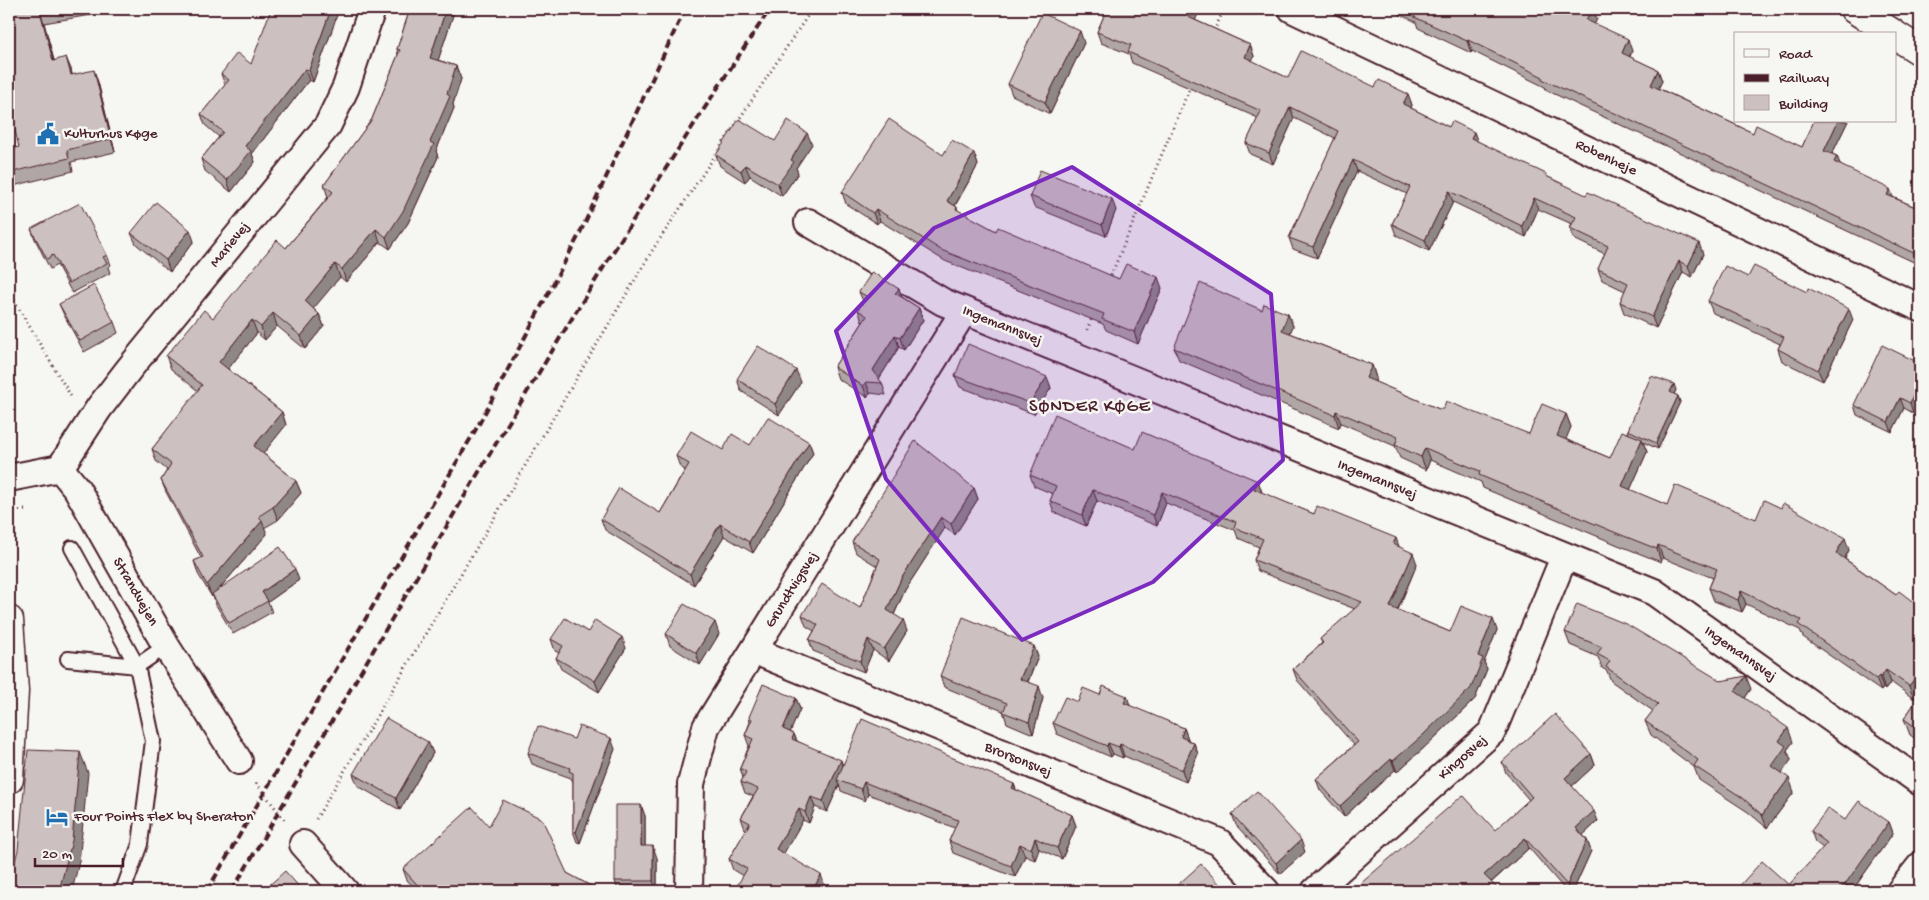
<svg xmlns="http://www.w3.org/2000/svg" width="1929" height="900" font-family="'Gochi Hand',sans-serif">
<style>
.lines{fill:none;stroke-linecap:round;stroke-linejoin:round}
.service-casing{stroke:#4a1f2b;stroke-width:18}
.minor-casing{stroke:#4a1f2b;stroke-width:30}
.tertiary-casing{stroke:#4a1f2b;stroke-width:31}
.secondary-casing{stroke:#4a1f2b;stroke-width:31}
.path{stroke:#4a1f2b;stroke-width:3;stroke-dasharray:1 4;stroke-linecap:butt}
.service{stroke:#f6f6f2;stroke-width:14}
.minor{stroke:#f6f6f2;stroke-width:26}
.tertiary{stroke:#f6f6f2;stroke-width:28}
.secondary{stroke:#f6f6f2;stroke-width:28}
.rail{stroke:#4a1f2b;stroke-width:4;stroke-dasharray:8 4;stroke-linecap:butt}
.wall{fill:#afa6a5;stroke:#4a1f2b}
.shaded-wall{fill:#8f8786;stroke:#4a1f2b}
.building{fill:#ccc1c0;stroke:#4a1f2b}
.marked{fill:#7b2cbf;fill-opacity:0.2;stroke:#7b2cbf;stroke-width:4;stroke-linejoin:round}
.labels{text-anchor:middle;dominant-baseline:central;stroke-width:5;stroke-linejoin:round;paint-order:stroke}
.poi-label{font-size:15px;fill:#4a1f2b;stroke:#f6f6f2;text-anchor:start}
.street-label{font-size:15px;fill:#4a1f2b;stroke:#f6f6f2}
.quarter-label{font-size:18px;letter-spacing:1px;fill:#4a1f2b;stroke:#f6f6f2}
</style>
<rect width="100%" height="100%" fill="#f6f6f2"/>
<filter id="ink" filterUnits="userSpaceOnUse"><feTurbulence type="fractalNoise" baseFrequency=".02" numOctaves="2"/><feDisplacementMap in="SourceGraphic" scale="10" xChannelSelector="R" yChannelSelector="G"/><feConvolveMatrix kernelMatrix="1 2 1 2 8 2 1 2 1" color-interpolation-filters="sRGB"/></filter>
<g filter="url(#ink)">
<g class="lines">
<g class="service-casing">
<path id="service" d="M 68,659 L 137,666 L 72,548
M 123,891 L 140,844 L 153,741 L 137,666 L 166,646"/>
</g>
<g class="minor-casing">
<path id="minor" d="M 1292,9 L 1920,308
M 808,222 L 943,302 L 1654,592 L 1920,782
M 60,468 L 99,408 L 129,369 L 328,125 L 346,87 L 372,9
M 9,478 L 60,468 L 77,489 L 166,646 L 239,761
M 755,651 L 1219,842 L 1266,891
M 303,844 L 345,891
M 689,891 L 691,784 L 706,727 L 964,311
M 1315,891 L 1492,732 L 1564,557
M 1900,891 L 1920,866"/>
</g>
<g class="tertiary-casing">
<path id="tertiary" d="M 9,620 L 14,691 L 9,779"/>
</g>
<g class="secondary-casing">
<path id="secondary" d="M 1854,9 L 1894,34
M 1895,35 L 1920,51"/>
</g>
<path class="path" d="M 1214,31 L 1224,9
M 1109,280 L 1191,85
M 9,292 L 72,398
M 1087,330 L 1093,315
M 9,511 L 27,510
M 256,783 L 286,822
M 316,819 L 652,251 L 812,9"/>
<use href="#service" class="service"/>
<use href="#minor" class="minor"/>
<use href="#tertiary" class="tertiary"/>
<use href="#secondary" class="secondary"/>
<path class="rail" d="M 207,891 L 479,424 L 579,235 L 685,9
M 232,891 C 407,594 578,295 770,9"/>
</g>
<path class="wall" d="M 9,9 L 90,9 L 91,15 L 44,23 L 54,60 L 71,69 L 72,75 L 98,82 L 115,152 L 71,162 L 73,171 L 9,187 L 9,150 L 19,147 Z
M 410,9 L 455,9 L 438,60 L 456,66 L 461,79 L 453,104 L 454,108 L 436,151 L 438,157 L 408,223 L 390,249 L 380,242 L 346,282 L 340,277 L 313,308 L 319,314 L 324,326 L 305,349 L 277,326 L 265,340 L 257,333 L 228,369 L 282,412 L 286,425 L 263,453 L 296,481 L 301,493 L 278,520 L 264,528 L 267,534 L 219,589 L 299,580 L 268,602 L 272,612 L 233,634 L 216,605 L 213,596 L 212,597 L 198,574 L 194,561 L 201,558 L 166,492 L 161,480 L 167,470 L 156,461 L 152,449 L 198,391 L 171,369 L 166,356 L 213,318 L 286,248 L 328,197 L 324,185 L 372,119 L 398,55 L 397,49 Z
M 1107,9 L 1200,9 L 1195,20 L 1250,45 L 1254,56 L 1252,61 L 1288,78 L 1375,87 L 1408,94 L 1412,105 L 1411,108 L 1449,127 L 1474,132 L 1477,141 L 1548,177 L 1703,254 L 1692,277 L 1683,272 L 1656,328 L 1624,313 L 1620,302 L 1625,291 L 1602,280 L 1598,269 L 1605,254 L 1574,239 L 1570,228 L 1572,224 L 1538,209 L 1526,237 L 1453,202 L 1429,251 L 1396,235 L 1392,224 L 1407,194 L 1357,171 L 1317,258 L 1293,249 L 1289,238 L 1335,138 L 1294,118 L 1273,164 L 1250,154 L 1246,143 L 1258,118 L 1132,63 L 1129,54 L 1101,43 L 1097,32 Z
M 1389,9 L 1593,9 L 1597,19 L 1594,24 L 1632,51 L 1630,57 L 1658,70 L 1662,81 L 1658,88 L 1753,133 L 1802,147 L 1814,121 L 1848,121 L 1832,154 L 1837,156 L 1840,165 L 1893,197 L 1920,209 L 1920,265 L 1546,90 L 1545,87 L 1472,51 L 1471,53 L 1418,28 L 1416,22 Z
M 333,27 L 313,82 L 309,80 L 252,154 L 255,162 L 231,192 L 205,171 L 201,159 L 219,137 L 205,125 L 201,114 L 225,85 L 221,74 L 251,64 Z
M 1084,43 L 1050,114 L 1012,95 L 1008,84 Z
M 775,141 L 812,144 L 796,168 L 798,173 L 782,196 L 750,176 L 745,182 L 720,166 L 716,155 Z
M 974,153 L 978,165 L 955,206 L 957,207 L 958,211 L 996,231 L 1119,279 L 1162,288 L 1138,344 L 1106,330 L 1103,324 L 945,261 L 880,221 L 877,224 L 846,204 L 842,192 L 943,155 Z
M 1030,196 L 1116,210 L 1106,236 L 1034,207 Z
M 31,229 L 107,255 L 111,265 L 108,267 L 110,273 L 72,293 L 57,265 L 50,269 L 35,239 Z
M 131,233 L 194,241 L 170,272 L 136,244 Z
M 1748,277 L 1853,320 L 1823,381 L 1782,361 L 1778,349 L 1780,344 L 1713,313 L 1708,301 Z
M 899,289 L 902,297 L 919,308 L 923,320 L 904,350 L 899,347 L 879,379 L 882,383 L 886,395 L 870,393 L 867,397 L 838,379 L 834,367 L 863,322 L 862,321 L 858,310 L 863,301 L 859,292 Z
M 59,304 L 114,322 L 118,333 L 84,352 L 64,315 Z
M 1262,310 L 1288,314 L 1293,326 L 1290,333 L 1372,365 L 1376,378 L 1375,382 L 1439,409 L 1529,434 L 1566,414 L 1571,427 L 1565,439 L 1610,458 L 1629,434 L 1628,430 L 1676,390 L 1674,394 L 1678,396 L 1680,402 L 1658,449 L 1643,442 L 1647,452 L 1630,490 L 1667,505 L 1756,519 L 1849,550 L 1845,559 L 1896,595 L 1914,699 L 1891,682 L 1885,690 L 1883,688 L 1881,691 L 1803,637 L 1800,630 L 1746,604 L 1742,612 L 1714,601 L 1709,588 L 1713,578 L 1663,558 L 1661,562 L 1618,545 L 1483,488 L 1481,482 L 1430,460 L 1426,470 L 1400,458 L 1395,446 L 1341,423 L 1339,428 L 1179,360 L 1174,348 Z
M 1915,361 L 1917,365 L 1920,367 L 1920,399 L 1913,413 L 1904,408 L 1892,432 L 1857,415 L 1854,405 Z
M 955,376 L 1047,377 L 1051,388 L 1034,414 L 960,387 Z
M 737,379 L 801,382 L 779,415 L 741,391 Z
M 809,442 L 813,453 L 753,553 L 724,536 L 694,585 L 605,530 L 601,519 L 660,513 L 685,470 L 680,467 L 676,456 L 723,450 L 750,445 Z
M 1135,449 L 1258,481 L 1262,493 L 1314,514 L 1399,547 L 1417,564 L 1398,610 L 1450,632 L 1497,630 L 1484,662 L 1487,669 L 1475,699 L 1426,746 L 1397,772 L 1395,770 L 1344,817 L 1320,790 L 1316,779 L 1354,745 L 1297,680 L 1293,669 L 1322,643 L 1320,639 L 1355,609 L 1258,571 L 1254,560 L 1259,547 L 1238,538 L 1235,530 L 1166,503 L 1157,526 L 1097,501 L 1086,526 L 1054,512 L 1050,501 L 1053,494 L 1034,486 L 1030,475 Z
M 974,488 L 978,499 L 955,535 L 945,528 L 905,590 L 894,615 L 907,631 L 889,661 L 873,650 L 864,672 L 813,651 L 809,640 L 814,631 L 806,626 L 802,615 L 860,608 L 877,566 L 856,553 L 852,542 Z
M 588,632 L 626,648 L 599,692 L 561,669 L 556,658 L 559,653 L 555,651 L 551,639 Z
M 1565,632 L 1721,681 L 1751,689 L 1745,698 L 1793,742 L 1787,750 L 1791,760 L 1781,773 L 1794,792 L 1767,828 L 1748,812 L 1699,780 L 1694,767 L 1651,735 L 1645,721 L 1653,711 L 1611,681 L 1607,671 L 1602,668 L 1598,657 L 1570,645 Z
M 666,634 L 719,634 L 700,665 L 670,646 Z
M 1034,646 L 1038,657 L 1028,682 L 1043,698 L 1033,734 L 1007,723 L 1003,711 L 944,687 L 940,676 Z
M 1100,695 L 1184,728 L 1188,739 L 1188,740 L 1194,743 L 1198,754 L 1186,782 L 1124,756 L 1123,758 L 1113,754 L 1111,757 L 1057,734 L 1053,723 L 1078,702 Z
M 1920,695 L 1920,742 L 1910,735 L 1904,719 Z
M 796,698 L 800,709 L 790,732 L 794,734 L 797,741 L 843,765 L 1014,784 L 1016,790 L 1072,815 L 1076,826 L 1062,859 L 1039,849 L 1035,860 L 1025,856 L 1015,877 L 953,853 L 949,841 L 955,828 L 868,794 L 865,801 L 841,791 L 839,785 L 827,812 L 815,807 L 809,823 L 803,820 L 783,854 L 825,886 L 743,876 L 733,870 L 729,859 L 746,830 L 745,829 L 741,818 L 753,796 L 745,793 L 741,782 L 743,778 L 740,768 L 749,746 L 745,735 L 750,722 L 749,717 Z
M 574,739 L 615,749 L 580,843 L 577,842 L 573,831 L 573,782 L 571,778 L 532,764 L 528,753 Z
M 428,742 L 433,753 L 400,810 L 358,786 L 353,774 Z
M 1591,754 L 1595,765 L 1572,786 L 1598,821 L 1583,835 L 1587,840 L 1591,851 L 1573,891 L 1566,891 L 1529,848 L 1492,882 L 1352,891 L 1495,830 L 1529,800 L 1506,773 L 1502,762 Z
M 641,805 L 645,816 L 645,846 L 657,858 L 657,891 L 618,891 L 615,881 Z
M 1232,814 L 1305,852 L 1280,874 L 1236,825 Z
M 1845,820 L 1889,822 L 1893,833 L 1852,891 L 1735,891 L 1789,885 L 1823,848 L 1815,842 L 1811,831 Z
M 489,826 L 567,873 L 600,891 L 417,891 L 407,880 L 403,869 Z"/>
<path class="shaded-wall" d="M 331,9 L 339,9 L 333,27 L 313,82 L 309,70 Z
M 446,9 L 455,9 L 435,70 L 430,58 Z
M 1191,9 L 1200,9 L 1192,28 L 1188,17 Z
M 1592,9 L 1593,9 L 1597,19 L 1591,31 L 1586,20 Z
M 40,11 L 44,23 L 57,73 L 53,61 Z
M 1080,31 L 1084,43 L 1050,114 L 1045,102 Z
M 1628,39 L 1632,51 L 1626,64 L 1622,53 Z
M 1468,40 L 1472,51 L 1471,53 L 1467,41 Z
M 1250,45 L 1254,56 L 1249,68 L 1245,57 Z
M 66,57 L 71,69 L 75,88 L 71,75 Z
M 456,66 L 461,79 L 453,104 L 454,108 L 436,151 L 438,157 L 408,223 L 390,249 L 386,237 L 430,142 Z
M 305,69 L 309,80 L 252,154 L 255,162 L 231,192 L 227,180 L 245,146 Z
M 94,70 L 98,82 L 115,152 L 111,139 Z
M 1658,70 L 1662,81 L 1655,96 L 1651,85 Z
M 1408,94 L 1412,105 L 1407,115 L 1403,104 Z
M 1290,107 L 1294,118 L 1273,164 L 1269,153 Z
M 1838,121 L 1848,121 L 1828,162 L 1824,151 Z
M 1474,132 L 1478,143 L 1471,138 Z
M 807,133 L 812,144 L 796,168 L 798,173 L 782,196 L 778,184 L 791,160 Z
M 974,153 L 978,165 L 951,212 L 947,201 Z
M 1837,156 L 1841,167 L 1834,162 Z
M 1353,160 L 1357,171 L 1317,258 L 1313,247 Z
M 745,165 L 750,176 L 745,182 L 741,171 Z
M 1890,189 L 1894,200 L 1887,195 Z
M 1449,191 L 1453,202 L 1429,251 L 1425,240 Z
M 1534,198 L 1538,209 L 1526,237 L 1522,226 Z
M 1112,199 L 1116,210 L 1106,236 L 1102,225 Z
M 876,209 L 880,221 L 877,224 L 873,213 Z
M 376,229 L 380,242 L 346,282 L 342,269 Z
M 190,230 L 194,241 L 170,272 L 166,260 Z
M 1699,243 L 1703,254 L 1692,277 L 1688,266 Z
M 1679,261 L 1683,272 L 1656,328 L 1652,317 Z
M 335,264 L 340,277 L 309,314 L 305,301 Z
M 1158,277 L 1162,288 L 1138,344 L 1134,332 Z
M 899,289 L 903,300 L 895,293 Z
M 919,308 L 923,320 L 904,350 L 900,338 Z
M 1849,309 L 1853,320 L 1823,381 L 1818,370 Z
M 273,313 L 277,326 L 265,340 L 261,327 Z
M 319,314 L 324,326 L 305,349 L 301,336 Z
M 1288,314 L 1293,326 L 1286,343 L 1282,330 Z
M 252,320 L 257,333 L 224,374 L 219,362 Z
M 895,335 L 899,347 L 877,382 L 873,370 Z
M 1372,365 L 1376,378 L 1371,391 L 1366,378 Z
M 796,370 L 801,382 L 779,415 L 775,404 Z
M 1047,377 L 1051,388 L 1034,414 L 1030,403 Z
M 1920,380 L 1920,399 L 1913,413 L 1910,403 Z
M 866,382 L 870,393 L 867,397 L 863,386 Z
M 1674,384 L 1676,390 L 1672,398 L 1670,392 Z
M 1678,396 L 1680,402 L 1658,449 L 1656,443 Z
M 1900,398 L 1904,408 L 1892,432 L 1888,422 Z
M 1336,411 L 1341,423 L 1339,428 L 1335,415 Z
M 282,412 L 286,425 L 259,459 L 254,446 Z
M 1566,414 L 1571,427 L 1562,449 L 1557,436 Z
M 1642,439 L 1647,452 L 1626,499 L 1622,486 Z
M 809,442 L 813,453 L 753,553 L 749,542 Z
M 1425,448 L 1430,460 L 1426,470 L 1421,457 Z
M 296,481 L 301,493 L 278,520 L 273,507 Z
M 1258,481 L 1262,492 L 1258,500 L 1254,489 Z
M 974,488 L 978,499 L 955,535 L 951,524 Z
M 1093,490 L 1097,501 L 1086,526 L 1082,515 Z
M 1162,492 L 1166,503 L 1157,526 L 1153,515 Z
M 941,517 L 945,528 L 905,590 L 891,621 L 887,610 L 901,579 Z
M 262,521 L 267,534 L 212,597 L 207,585 Z
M 720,524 L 724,536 L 694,585 L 690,574 Z
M 1396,538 L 1400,549 L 1393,544 Z
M 1845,538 L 1849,550 L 1841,565 L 1836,553 Z
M 1658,545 L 1663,558 L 1661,562 L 1657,549 Z
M 1413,553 L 1417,564 L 1394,618 L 1390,607 Z
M 295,569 L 299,580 L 268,602 L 262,592 Z
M 1741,591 L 1746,604 L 1742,612 L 1738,600 Z
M 1493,619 L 1497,630 L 1484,662 L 1487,669 L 1475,699 L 1426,746 L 1397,772 L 1393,761 L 1478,656 Z
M 903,620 L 907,631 L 889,661 L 884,649 Z
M 715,622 L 719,634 L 700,665 L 696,653 Z
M 622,637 L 626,648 L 599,692 L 595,681 Z
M 868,639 L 873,650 L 864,672 L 860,661 Z
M 1034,646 L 1038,657 L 1024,690 L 1020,679 Z
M 1886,670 L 1891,682 L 1885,690 L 1881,677 Z
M 1920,671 L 1920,690 L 1914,699 L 1909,686 Z
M 1746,676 L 1751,689 L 1740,705 L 1735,691 Z
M 1879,676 L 1883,688 L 1881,691 L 1876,679 Z
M 1039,686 L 1043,698 L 1033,734 L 1029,722 Z
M 1127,696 L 1131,708 L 1124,703 Z
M 796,698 L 800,709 L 787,740 L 783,729 Z
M 1184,728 L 1188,739 L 1185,749 L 1181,737 Z
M 1788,728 L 1793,742 L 1787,750 L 1791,760 L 1777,780 L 1772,766 L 1779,741 Z
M 794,734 L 798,745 L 792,739 Z
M 611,738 L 615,749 L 580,843 L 576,832 Z
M 428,742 L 433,753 L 400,810 L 396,798 Z
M 1108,743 L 1113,754 L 1111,757 L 1107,746 Z
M 1194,743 L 1198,754 L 1186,782 L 1182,770 Z
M 1120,744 L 1124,756 L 1123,758 L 1119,747 Z
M 80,752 L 88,773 L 79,862 L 72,891 L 59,891 Z
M 1591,754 L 1595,765 L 1569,789 L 1565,778 Z
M 1391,759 L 1395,770 L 1344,817 L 1340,806 Z
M 841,760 L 845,771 L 837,780 L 839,785 L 827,812 L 823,801 Z
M 1789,778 L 1794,792 L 1767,828 L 1762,815 Z
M 864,782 L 868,794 L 865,801 L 861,789 Z
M 1014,784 L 1018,795 L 1012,788 Z
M 811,797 L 815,807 L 809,823 L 805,812 Z
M 641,805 L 645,816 L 645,858 L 641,846 Z
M 799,809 L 803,820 L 780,860 L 776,849 Z
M 1594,811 L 1598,821 L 1580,838 L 1576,828 Z
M 1072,815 L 1076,826 L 1062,859 L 1057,848 Z
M 1889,822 L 1893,833 L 1852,891 L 1838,891 Z
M 1035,838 L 1039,849 L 1035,860 L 1031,849 Z
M 1525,838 L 1529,848 L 1488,885 L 1484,875 Z
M 1301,840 L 1305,852 L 1280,874 L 1276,863 Z
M 1587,840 L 1591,851 L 1573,891 L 1569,891 L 1567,885 Z
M 1020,844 L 1025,856 L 1015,877 L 1011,866 Z
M 653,846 L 657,858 L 657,891 L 653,881 Z
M 821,875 L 825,886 L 822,891 L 812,891 Z"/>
<path class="building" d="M 9,9 L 52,9 L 40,11 L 53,61 L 66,57 L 71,75 L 94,70 L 111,139 L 67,150 L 69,158 L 9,173 L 9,150 L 19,147 L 9,106 Z
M 271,9 L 331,9 L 309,70 L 305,69 L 245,146 L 251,151 L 227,180 L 201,159 L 223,132 L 201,114 L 229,80 L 221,74 L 237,53 L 251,64 Z
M 410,9 L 446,9 L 430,58 L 456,66 L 447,94 L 450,96 L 430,142 L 434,144 L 403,211 L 386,237 L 376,229 L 342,269 L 335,264 L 305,301 L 319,314 L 301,336 L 273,313 L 261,327 L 252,320 L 219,362 L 282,412 L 254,446 L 296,481 L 273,507 L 259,516 L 262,521 L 207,585 L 194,561 L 203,557 L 161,480 L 171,464 L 152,449 L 202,385 L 166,356 L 204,310 L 213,318 L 277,240 L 286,248 L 333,192 L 324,185 L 372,119 L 400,50 L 397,49 Z
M 1107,9 L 1191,9 L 1188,17 L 1250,45 L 1245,57 L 1288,78 L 1301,51 L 1375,87 L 1379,80 L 1408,94 L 1403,104 L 1449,127 L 1452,121 L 1474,132 L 1471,138 L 1546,174 L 1546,176 L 1586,195 L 1588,192 L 1699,243 L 1688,266 L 1679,261 L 1652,317 L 1620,302 L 1628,283 L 1598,269 L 1608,246 L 1570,228 L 1576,217 L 1534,198 L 1522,226 L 1449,191 L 1425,240 L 1392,224 L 1410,187 L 1353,160 L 1313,247 L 1289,238 L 1338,131 L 1290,107 L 1269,153 L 1246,143 L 1261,111 L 1128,52 L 1131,45 L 1097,32 Z
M 1408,9 L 1592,9 L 1586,20 L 1628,39 L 1622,53 L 1658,70 L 1651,85 L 1753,133 L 1756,125 L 1802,147 L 1814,121 L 1838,121 L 1824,151 L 1837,156 L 1834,162 L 1890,189 L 1887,195 L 1920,209 L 1920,256 L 1542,79 L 1543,77 L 1468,40 L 1467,41 L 1414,17 L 1416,12 Z
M 1042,13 L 1080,31 L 1045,102 L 1008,84 Z
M 739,119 L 775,141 L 788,120 L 807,133 L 791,160 L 794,162 L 778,184 L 745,165 L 741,171 L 716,155 Z
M 889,119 L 943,155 L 952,140 L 974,153 L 947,201 L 957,207 L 956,209 L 996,231 L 998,227 L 1119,279 L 1126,264 L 1158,277 L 1134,332 L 1102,319 L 1104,314 L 941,250 L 876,209 L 873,213 L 842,192 Z
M 1040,170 L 1112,199 L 1102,225 L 1030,196 Z
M 156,202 L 190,230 L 166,260 L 131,233 Z
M 80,203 L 107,255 L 103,257 L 107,263 L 69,283 L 53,255 L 47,259 L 31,229 Z
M 1725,266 L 1748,277 L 1754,266 L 1807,292 L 1808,288 L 1849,309 L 1818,370 L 1778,349 L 1784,337 L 1708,301 Z
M 872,272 L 899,289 L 895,293 L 919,308 L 900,338 L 895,335 L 873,370 L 882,383 L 866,382 L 863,386 L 834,367 L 867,316 L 858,310 L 866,296 L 859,292 Z
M 1200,283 L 1262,310 L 1264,304 L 1288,314 L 1282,330 L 1372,365 L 1366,378 L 1439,409 L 1443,409 L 1446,401 L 1529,434 L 1542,404 L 1566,414 L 1557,436 L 1610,458 L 1622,431 L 1642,439 L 1622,486 L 1667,505 L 1675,485 L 1756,519 L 1764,500 L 1781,508 L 1783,503 L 1845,538 L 1836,553 L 1896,595 L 1899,591 L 1920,607 L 1920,671 L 1909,686 L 1886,670 L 1881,677 L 1879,676 L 1876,679 L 1798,624 L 1801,620 L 1741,591 L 1738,600 L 1709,588 L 1717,569 L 1658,545 L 1657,549 L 1614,532 L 1479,475 L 1480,471 L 1425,448 L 1421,457 L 1395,445 L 1398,437 L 1336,411 L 1335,415 L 1174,348 Z
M 94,285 L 114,322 L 80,341 L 59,304 Z
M 968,344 L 1047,377 L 1030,403 L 955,376 Z
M 1882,345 L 1915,361 L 1914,364 L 1920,367 L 1920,380 L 1910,403 L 1900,398 L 1888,422 L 1854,405 Z
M 758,346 L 796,370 L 775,404 L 737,379 Z
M 1651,376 L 1674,384 L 1670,392 L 1678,396 L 1656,443 L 1628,430 Z
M 1055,414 L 1135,449 L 1142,432 L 1258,481 L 1254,489 L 1314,514 L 1317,506 L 1396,538 L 1393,544 L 1413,553 L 1390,607 L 1450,632 L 1461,606 L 1493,619 L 1478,656 L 1483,658 L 1471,688 L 1422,736 L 1393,761 L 1391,759 L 1340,806 L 1316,779 L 1358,742 L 1293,669 L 1323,643 L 1320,639 L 1362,602 L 1254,560 L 1263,539 L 1234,527 L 1236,522 L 1162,492 L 1153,515 L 1093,490 L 1082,515 L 1050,501 L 1056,486 L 1030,475 Z
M 768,417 L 809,442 L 749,542 L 720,524 L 690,574 L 601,519 L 619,488 L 660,513 L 689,464 L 676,456 L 691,431 L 723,450 L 732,434 L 750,445 Z
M 915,441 L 974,488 L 951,524 L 941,517 L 901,579 L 887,610 L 903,620 L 884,649 L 868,639 L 860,661 L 809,640 L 818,625 L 802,615 L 822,584 L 860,608 L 880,559 L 852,542 Z
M 280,547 L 295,569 L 262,592 L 268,601 L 229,623 L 212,594 Z
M 684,604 L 715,622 L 696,653 L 666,634 Z
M 1577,604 L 1628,625 L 1721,681 L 1746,676 L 1735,691 L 1788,728 L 1779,741 L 1786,746 L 1772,766 L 1789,778 L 1762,815 L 1743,798 L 1694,766 L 1698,760 L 1645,721 L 1658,704 L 1606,667 L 1610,661 L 1597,654 L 1602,647 L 1565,632 Z
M 963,617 L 1034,646 L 1020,679 L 1039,686 L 1029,722 L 1003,712 L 1007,703 L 940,676 Z
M 565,618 L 588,632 L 595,620 L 622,637 L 595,681 L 556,658 L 563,646 L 551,639 Z
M 763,684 L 796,698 L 783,729 L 794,734 L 792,739 L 841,760 L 823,801 L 811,797 L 805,812 L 799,809 L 776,849 L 821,875 L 812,891 L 734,891 L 747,869 L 729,859 L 750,823 L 741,818 L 758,789 L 741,782 L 746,772 L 740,768 L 753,739 L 745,735 L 752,719 L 749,717 Z
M 1103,686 L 1127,696 L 1124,703 L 1184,728 L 1181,737 L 1194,743 L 1182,770 L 1120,744 L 1119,747 L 1108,743 L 1107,746 L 1053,723 L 1065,697 L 1078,702 L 1083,688 L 1100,695 Z
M 1920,695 L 1920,730 L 1904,719 Z
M 1555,714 L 1591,754 L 1565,778 L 1594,811 L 1576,828 L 1587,840 L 1567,885 L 1525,838 L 1484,875 L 1500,891 L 1352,891 L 1463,795 L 1495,830 L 1532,797 L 1502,762 Z
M 386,718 L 428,742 L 396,798 L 353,774 Z
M 862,719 L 1014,784 L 1012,788 L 1072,815 L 1057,848 L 1035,838 L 1031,849 L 1020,844 L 1011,866 L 949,841 L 958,820 L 864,782 L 861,789 L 837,780 Z
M 538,726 L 574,739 L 579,726 L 611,738 L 576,832 L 573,831 L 573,773 L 569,771 L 570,768 L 528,753 Z
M 28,750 L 80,752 L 72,841 L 59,891 L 9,891 L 9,883 L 18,850 Z
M 1257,791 L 1301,840 L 1276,863 L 1232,814 Z
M 503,800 L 542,819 L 567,873 L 600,891 L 423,891 L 403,869 L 472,807 L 489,826 Z
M 1859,801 L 1889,822 L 1846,883 L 1838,891 L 1735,891 L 1762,861 L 1789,885 L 1827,843 L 1811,831 L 1828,808 L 1845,820 Z
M 615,805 L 641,805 L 641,846 L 653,846 L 653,881 L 615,881 Z
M 1201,864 L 1226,891 L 1171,891 Z
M 285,871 L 303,891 L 263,891 Z
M 1144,886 L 1153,891 L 1138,891 Z"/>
</g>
<path class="marked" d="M 1072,167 L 1271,294 L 1283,460 L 1153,582 L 1022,640 L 886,479 L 836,331 L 934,228 Z"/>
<defs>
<g id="civic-bare" transform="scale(1.725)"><path d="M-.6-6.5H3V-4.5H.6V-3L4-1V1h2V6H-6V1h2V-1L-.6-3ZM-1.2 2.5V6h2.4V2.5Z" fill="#1f6fb2" stroke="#f6f6f2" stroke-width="2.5" paint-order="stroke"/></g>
<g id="hotel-bare" transform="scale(1.725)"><path d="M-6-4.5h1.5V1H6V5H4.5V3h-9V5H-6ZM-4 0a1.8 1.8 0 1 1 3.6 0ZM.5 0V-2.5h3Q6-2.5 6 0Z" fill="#1f6fb2" stroke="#f6f6f2" stroke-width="2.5" paint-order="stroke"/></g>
</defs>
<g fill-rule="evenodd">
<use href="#civic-bare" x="48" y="134"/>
<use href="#hotel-bare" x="57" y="817"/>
</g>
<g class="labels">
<g class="poi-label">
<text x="64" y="134">Kulturhus Køge</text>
<text x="74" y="817">Four Points Flex by Sheraton</text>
</g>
<g class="street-label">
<text transform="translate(1606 158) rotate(25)">Robenheje</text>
<text transform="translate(230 245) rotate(-51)">Marievej</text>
<text transform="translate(1002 326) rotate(22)">Ingemannsvej</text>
<text transform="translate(1377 480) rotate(22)">Ingemannsvej</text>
<text transform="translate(792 590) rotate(-58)">Grundtvigsvej</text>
<text transform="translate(135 592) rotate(60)">Strandvejen</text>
<text transform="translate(1740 654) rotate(35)">Ingemannsvej</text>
<text transform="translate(1463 758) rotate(-42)">Kingosvej</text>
<text transform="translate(1018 760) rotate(22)">Brorsonsvej</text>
</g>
<g class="quarter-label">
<text x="1090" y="407">SØNDER KØGE</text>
</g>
</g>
<rect width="1929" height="900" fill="none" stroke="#f6f6f2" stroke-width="30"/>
<rect x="15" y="15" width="1899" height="870" fill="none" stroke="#4a1f2b" stroke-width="2" filter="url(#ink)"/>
<rect x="1734" y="32" width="162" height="90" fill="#f6f6f2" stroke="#b1a0a2"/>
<rect x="1744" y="49" width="25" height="8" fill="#f6f6f2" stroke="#b1a0a2"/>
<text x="1779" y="58" font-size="15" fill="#4a1f2b">Road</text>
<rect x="1744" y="74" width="25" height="8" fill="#4a1f2b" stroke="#b1a0a2"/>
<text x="1779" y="82" font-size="15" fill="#4a1f2b">Railway</text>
<rect x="1744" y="95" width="25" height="15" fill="#ccc1c0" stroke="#b1a0a2"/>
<text x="1779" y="108" font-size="15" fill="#4a1f2b">Building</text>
<path d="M35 858v8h88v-8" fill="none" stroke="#4a1f2b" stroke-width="2.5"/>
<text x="42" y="858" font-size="15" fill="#4a1f2b" stroke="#f6f6f2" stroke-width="4" paint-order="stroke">20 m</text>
</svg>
